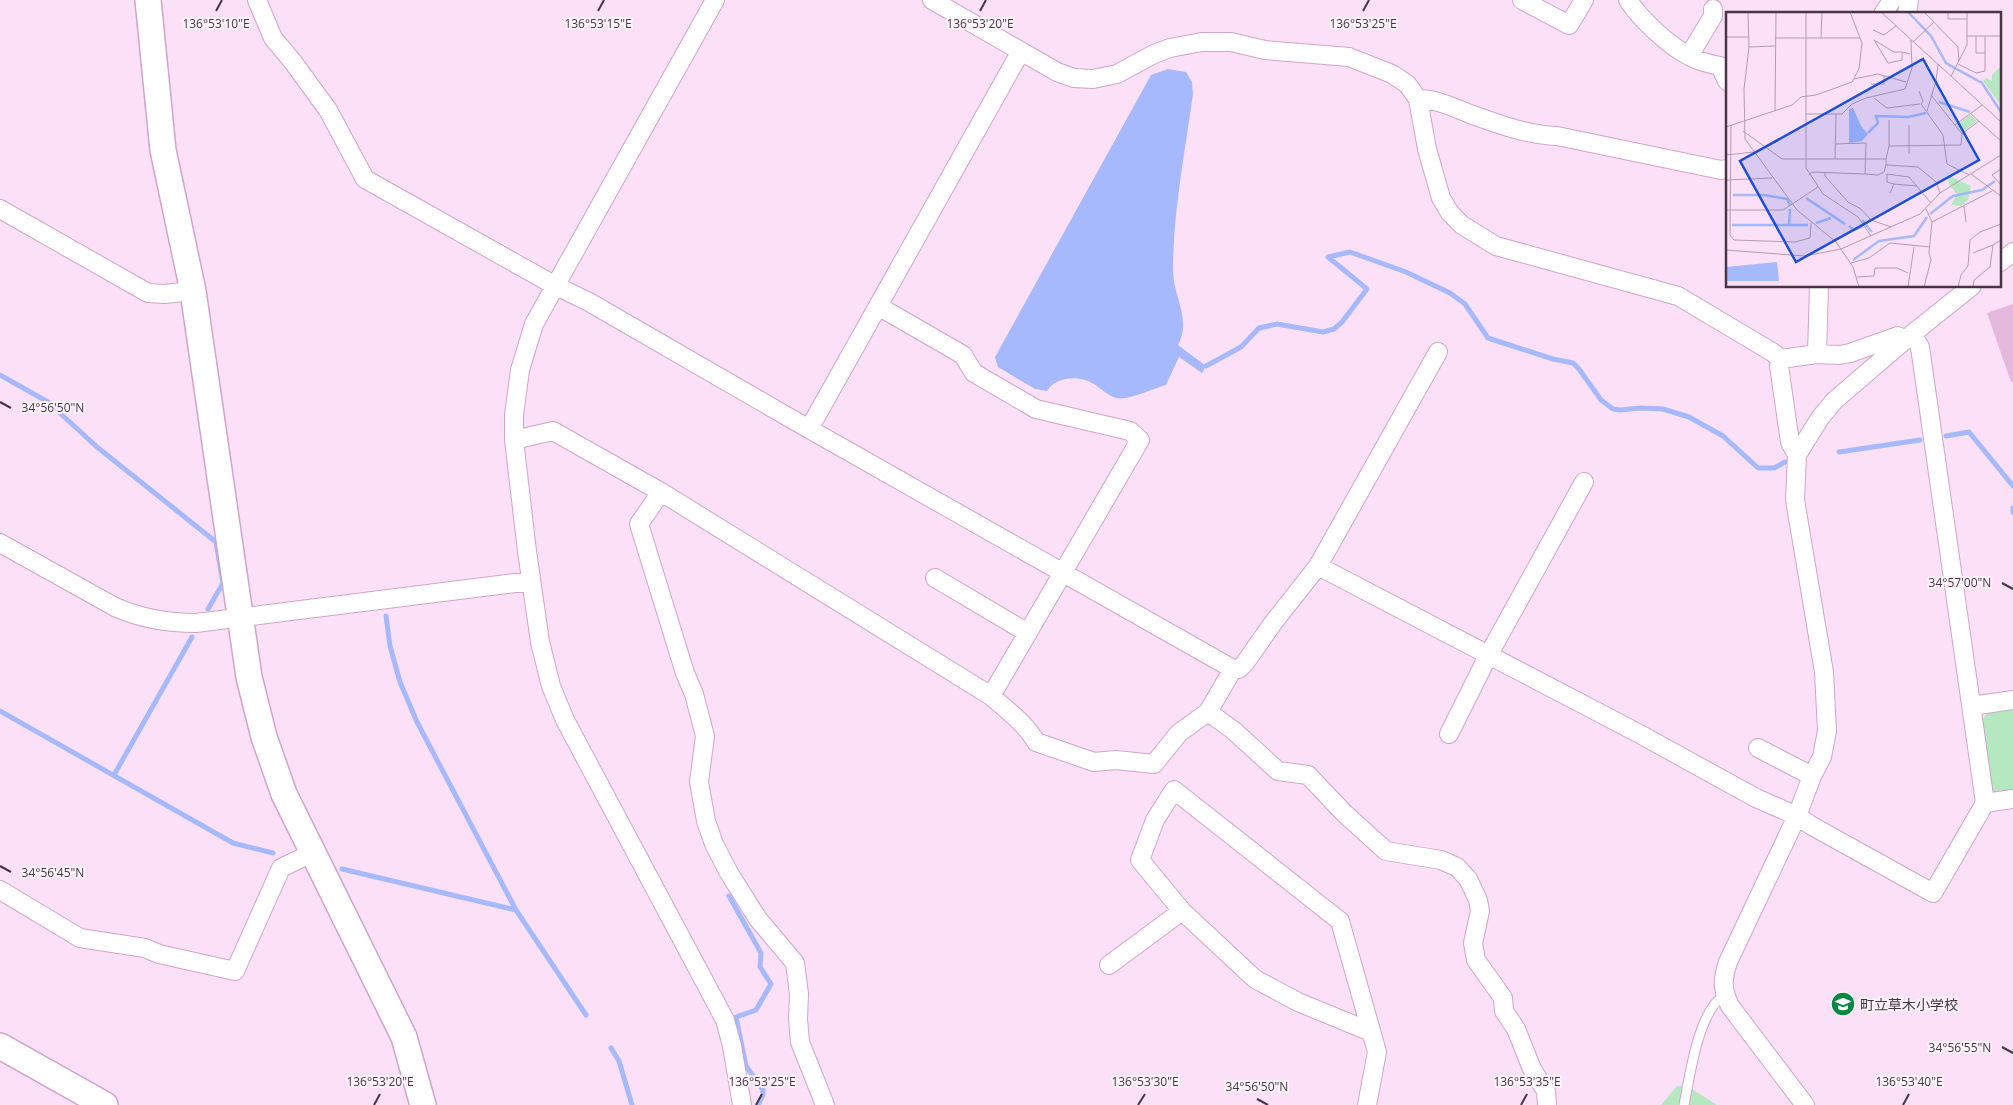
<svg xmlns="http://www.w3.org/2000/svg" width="2013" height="1105" font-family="'Open Sans','Noto Sans JP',sans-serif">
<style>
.green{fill:#b5e7c0}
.water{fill:#a6b9fc}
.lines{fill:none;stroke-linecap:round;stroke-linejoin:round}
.stream{stroke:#a6b9fc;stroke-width:5}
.building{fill:#e5b8de}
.lane-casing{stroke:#d1a4ca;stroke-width:11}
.street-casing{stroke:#d1a4ca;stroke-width:20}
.secondary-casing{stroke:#d1a4ca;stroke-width:28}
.lane{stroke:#fff;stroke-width:9}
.street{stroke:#fff;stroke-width:18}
.secondary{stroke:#fff;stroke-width:25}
.ticks{fill:none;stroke:#473544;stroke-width:2}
.labels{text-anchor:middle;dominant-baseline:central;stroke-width:4;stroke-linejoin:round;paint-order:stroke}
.poi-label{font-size:14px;fill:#473544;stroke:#fdf4fc;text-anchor:start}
.inset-river{fill:none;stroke:#a6b9fc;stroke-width:2.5}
.inset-road{fill:none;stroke:#b49caf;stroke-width:1}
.view{fill:#1d4ed8;fill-opacity:0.15;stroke:#1d4ed8;stroke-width:2.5}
.inset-edge{fill:none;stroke:#473544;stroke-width:2.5}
.ticks-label{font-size:12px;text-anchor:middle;fill:#473544;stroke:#fdf4fc;stroke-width:4;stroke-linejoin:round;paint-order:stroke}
</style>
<rect width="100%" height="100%" fill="#fce0f7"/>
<path class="green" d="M 2013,709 L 2013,795 L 1993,798 L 1981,721 L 1988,713 Z
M 1677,1086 L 1689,1087 L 1717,1105 L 1661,1105 Z"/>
<path class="water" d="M 1168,69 L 1186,72 L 1192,82 L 1193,94 C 1185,152 1173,212 1173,270 C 1173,297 1192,319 1178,345 L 1206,366 L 1202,373 L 1179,357 L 1166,385 C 1154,388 1128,401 1116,398 C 1105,395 1097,383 1085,380 C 1072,376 1054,379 1047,391 L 1035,389 L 998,367 L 995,357 L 1151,75 Z"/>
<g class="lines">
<path class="stream" d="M 1206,366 L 1241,347 L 1259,328 L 1277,324 L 1323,332 L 1334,329 L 1342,322 L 1367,289 L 1328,257 L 1350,252 L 1406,272 L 1450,293 L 1465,304 L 1488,338 L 1553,359 L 1573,363 L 1579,369 L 1601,400 L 1613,409 L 1620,410 L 1641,408 L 1663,409 L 1689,417 L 1723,436 L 1758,468 L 1774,468 L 1785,462
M 0,375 L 48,402 L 97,447 L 216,542 L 223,583 L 208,609
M 1946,436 L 1969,432 L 2013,486
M 1839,452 L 1920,440
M 2013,508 L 2013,512
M 386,616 L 390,646 L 400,682 L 417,722 L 516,910 L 586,1015
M 0,711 L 233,843 L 273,853
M 114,775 L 192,637
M 342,869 L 516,910
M 729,896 L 761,953 L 760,967 L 771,984 L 756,1010 L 736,1017 L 746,1066 L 763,1090 L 763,1095 L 758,1105
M 611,1048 L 619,1061 L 632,1105"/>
</g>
<path class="building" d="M 2013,304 L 2013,381 L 2011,382 L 1987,313 Z"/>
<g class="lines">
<g class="lane-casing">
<path id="lane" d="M 1684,1105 C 1690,1076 1698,1010 1725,995"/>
</g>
<g class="street-casing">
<path id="street" d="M 257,0 L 273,38 L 293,62 L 328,110 L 365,179 L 554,285 L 589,302 L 809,429 L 1233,669 L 1239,669 L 1245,663 L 1273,623 L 1318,566 L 1636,732 L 1756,798 L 1797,816 L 1812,826 L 1933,893 L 1985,803 L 1920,347 L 1912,334
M 715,0 L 534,324 L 520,370 L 514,415 L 514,440 L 527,551 L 540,642 L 551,686 L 565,720 L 725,1020 L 732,1046 L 742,1105
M 932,0 L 1057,72 L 1074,78 L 1093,79 L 1117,74 L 1154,54 L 1170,48 L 1202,42 L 1231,42 L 1265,50 L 1349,57 L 1392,74 L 1407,84 L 1418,99 L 1427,149 L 1441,198 L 1450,213 L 1462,225 L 1496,246 L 1678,296 L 1772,352 L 1781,359 L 1817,354 L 1819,286
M 1522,0 L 1569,25 L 1584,0
M 1628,0 C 1640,19 1670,47 1691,57 C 1700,62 1710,64 1720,66 L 1727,81
M 1883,14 L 1892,0
M 1907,14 L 1909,0
M 1689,56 L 1713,16 L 1713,9
M 1418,99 C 1436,99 1453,107 1470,114 C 1498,124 1527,135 1557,136 L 1721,170 L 1727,169
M 0,209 L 148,293 L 164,294 L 193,291
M 1999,263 L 2013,252
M 1817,354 L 1840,355 L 1850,353 L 1898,336 L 1904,340
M 1781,359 L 1779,366 L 1790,442 L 1797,455
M 809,429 L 1021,51
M 514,440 L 553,431 L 661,492 L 991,696 L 1140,440 L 1130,431 L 1036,409 L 974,373 L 963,355 L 878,306
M 661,492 L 639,524 L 685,673 L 694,694 L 705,736 L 699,782 L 706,821 L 714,844 L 729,873 L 758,919 L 795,963 L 799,994 L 798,1019 L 800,1042 L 825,1105
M 0,543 L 115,607 C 142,619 167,623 196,623 L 531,581
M 1318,566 L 1438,352
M 935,578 L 1028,633
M 1233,669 L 1208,712 L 1233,730 L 1278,771 L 1308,775 L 1344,813 L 1386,851 L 1441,860 L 1457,867 L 1468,879 L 1478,900 L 1480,911 L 1473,943 L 1476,960 L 1503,998 L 1504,1011 L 1516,1029 L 1532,1069 L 1546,1091 L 1547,1105
M 991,696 C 1007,710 1026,724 1036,742 L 1094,762 L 1116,760 L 1154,764 L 1179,733 L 1208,712
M 1972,706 L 2013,700
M 1449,734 L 1488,656 L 1584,482
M 1758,748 L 1812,776
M 1985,803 L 2013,799
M 0,890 L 80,938 L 145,948 L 159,954 L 235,971 L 281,868 L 312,853
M 1182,911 L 1255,979 L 1298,1002 L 1371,1032
M 1109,965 L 1182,911 L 1140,860 L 1155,820 L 1174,790 L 1340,921 L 1377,1052 L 1367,1105
M 1805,1105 L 1730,1006 C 1722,989 1722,980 1728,962 L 1797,816 L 1812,776 L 1822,757 L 1827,731 L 1824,672 L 1795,500 L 1797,455 L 1820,418 L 1834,401 L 1912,334 L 1972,286"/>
</g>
<g class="secondary-casing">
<path id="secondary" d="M 148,0 L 163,150 L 193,291 L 249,677 L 264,737 L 284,794 L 404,1037 L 423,1105
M 0,1046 L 105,1105"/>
</g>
<use href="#lane" class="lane"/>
<use href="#street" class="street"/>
<use href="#secondary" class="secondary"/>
</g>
<path class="ticks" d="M 216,11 L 222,0M 598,11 L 604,0M 980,11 L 986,0M 1363,11 L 1369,0M 0,402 L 11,408M 2002,583 L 2013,589M 0,866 L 11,872M 2002,1047 L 2013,1053M 1257,1099 L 1268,1105M 374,1105 L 380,1094M 756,1105 L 762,1094M 1138,1105 L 1145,1094M 1521,1105 L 1527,1094M 1903,1105 L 1909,1094"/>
<defs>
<g id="school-disc" transform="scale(1.25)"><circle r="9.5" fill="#068844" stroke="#fdf4fc"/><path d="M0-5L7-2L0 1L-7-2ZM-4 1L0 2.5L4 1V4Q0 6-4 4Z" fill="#fff"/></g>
</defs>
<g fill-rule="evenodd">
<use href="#school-disc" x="1843" y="1004"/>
</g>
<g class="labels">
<g class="poi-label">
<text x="1860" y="1004">町立草木小学校</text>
</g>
</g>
<g transform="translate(1726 12)">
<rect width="275" height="275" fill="#fce0f7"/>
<path d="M 274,55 L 275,56 L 275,93 L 257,69 L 260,66 L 266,69 L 266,63 ZM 244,103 L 251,109 L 236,121 L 231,113 ZM 222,163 L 245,174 L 242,188 L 235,194 L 225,193 L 231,182 L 223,173 Z" fill="#b5e7c0"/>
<path d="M 127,96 L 135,114 L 142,122 L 136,129 L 123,131 L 123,97 ZM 51,250 L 53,269 L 0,269 L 0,255 Z" fill="#a6b9fc"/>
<path class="inset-river" d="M 182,0 L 205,24 L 220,51 L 256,71 L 275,100M 213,90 L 244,100M 142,121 L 152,111 L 150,104 L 182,105 L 200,101M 7,183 L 38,183 L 61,187 L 64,193M 80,186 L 119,212M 204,202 L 227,184 L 256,178 L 269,169M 136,208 L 146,220M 90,211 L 105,206M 6,213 L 82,213M 63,214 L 64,197M 123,214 L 128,218 L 137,214M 127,248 L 153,229 L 188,224 L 201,205"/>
<path class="inset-road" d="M 22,0 L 23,35 L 18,77 L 19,127 L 71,198 L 110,230 L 127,255 L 133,275M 80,0 L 80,156 L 97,182 L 132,205 L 145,224M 155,0 L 275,110M 198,0 L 232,35 L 233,49M 222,0 L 222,7 L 241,7M 147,18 L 158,23 L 170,14M 241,24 L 275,24M 250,24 L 250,41 L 259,41M 0,25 L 23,25M 49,26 L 134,26M 95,26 L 96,0M 187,30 L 208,10M 23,35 L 49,34M 176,40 L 176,48 L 162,51 L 148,28 L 168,40 L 176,40 L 184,42M 232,52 L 250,61 L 259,59 L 259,24M 225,64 L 241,33 L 241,0M 128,67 L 152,62 L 180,70M 145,72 L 158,72 L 158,64M 193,79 L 197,89 L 195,92 L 217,123 L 221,152 L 243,163M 148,86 L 161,96 L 194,92M 49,98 L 50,0M 201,99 L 210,69 L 212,52M 79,102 L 116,102 L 126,92 L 140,86 L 179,77 L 186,56 L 185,28M 245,102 L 275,129M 5,113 L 4,223 L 8,228 L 69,230 L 84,226 L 85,211M 183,113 L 183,142M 229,113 L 256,93M 0,115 L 66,93 L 75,85 L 90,83 L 126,70 L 133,57 L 136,31 L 124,0M 17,119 L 56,147 L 160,147 L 163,134 L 235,133 L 236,122 L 205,83M 236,122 L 253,109M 163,134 L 163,108M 0,143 L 27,140M 109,147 L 110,102M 160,147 L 160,153 L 192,155 L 210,170 L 214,181M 275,157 L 266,163 L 275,173M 99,160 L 99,164 L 122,190 L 135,197 L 145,208 L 165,215M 139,162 L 152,163 L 158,160 L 160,153M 245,162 L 275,184M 83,163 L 86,160 L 139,162 L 140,131 L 109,132M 0,168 L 46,166M 168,172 L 191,174M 164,181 L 168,172 L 161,170 L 161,162 L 183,165 L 205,191M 238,194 L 240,210M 0,198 L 57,198 L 92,175M 206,210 L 266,179M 0,238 L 79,244 L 115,237 L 194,202 L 214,181 L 275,143M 247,241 L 267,233M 125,251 L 143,246 L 164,231 L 204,235M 131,265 L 148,264 L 149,256 L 171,256 L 182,261M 182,275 L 188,235M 198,275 L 205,248 L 203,241 L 206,210 L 200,197M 232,275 L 235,263 L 242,254 L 244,228 L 254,220 L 275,212M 247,275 L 248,268 L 264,255 L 267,233 L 275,228"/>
<path class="view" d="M 197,47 L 253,148 L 70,250 L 14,149 Z"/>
<rect width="275" height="275" class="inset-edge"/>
</g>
<g class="ticks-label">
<text x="216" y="28">136°53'10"E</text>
<text x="598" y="28">136°53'15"E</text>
<text x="980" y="28">136°53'20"E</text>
<text x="1363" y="28">136°53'25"E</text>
<text x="53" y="412">34°56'50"N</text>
<text x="1960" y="587">34°57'00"N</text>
<text x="53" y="877">34°56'45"N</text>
<text x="1960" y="1052">34°56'55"N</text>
<text x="380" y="1086">136°53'20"E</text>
<text x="762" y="1086">136°53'25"E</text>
<text x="1145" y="1086">136°53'30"E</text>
<text x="1527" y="1086">136°53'35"E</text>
<text x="1909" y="1086">136°53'40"E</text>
<text x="1257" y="1091">34°56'50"N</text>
</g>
</svg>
